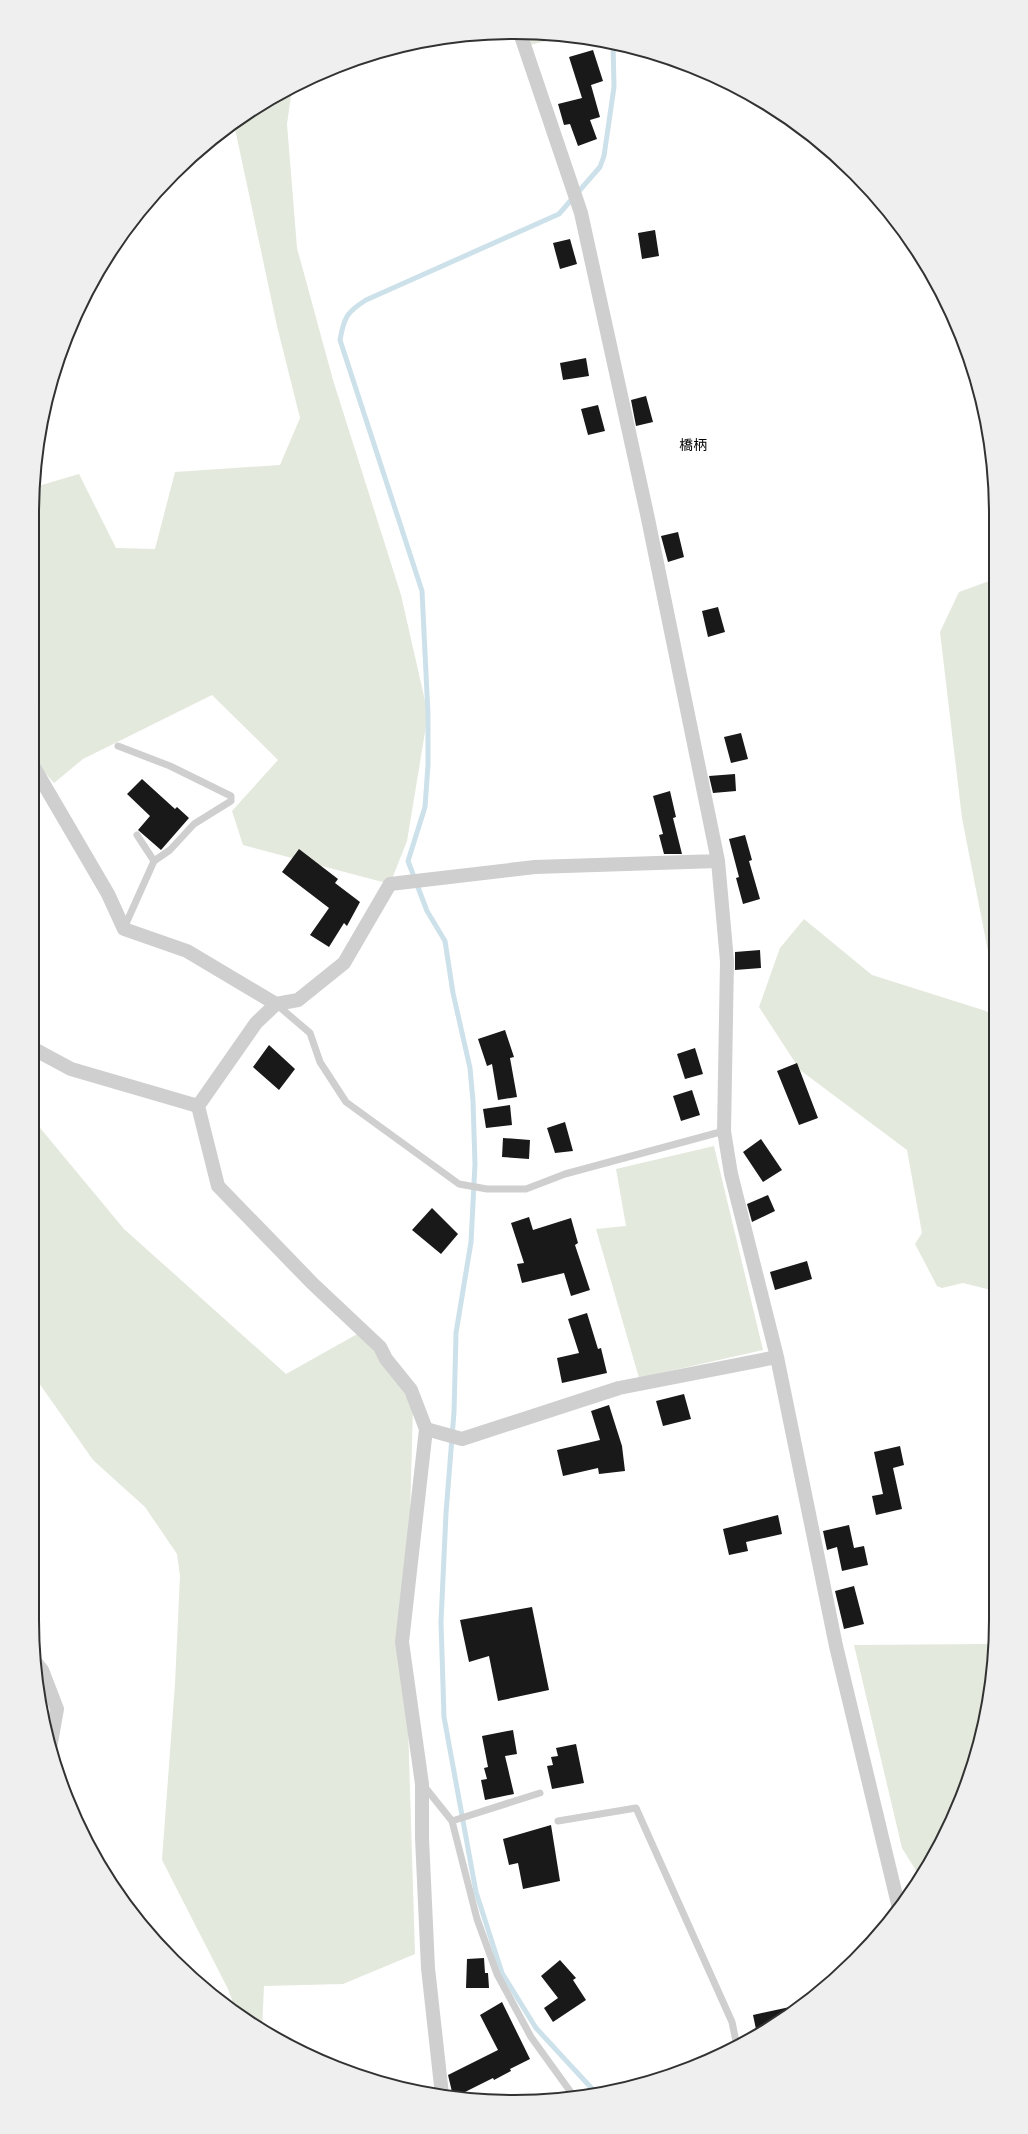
<svg xmlns="http://www.w3.org/2000/svg" width="1028" height="2134" font-family="Quicksand,'Noto Sans JP',sans-serif">
<style>
.green{fill:#e3e9dc}
.lines{fill:none;stroke-linecap:round;stroke-linejoin:round}
.stream{stroke:#cde1ea;stroke-width:5}
.building{fill:#191919}
.service{stroke:#cfcfcf;stroke-width:7}
.minor{stroke:#cfcfcf;stroke-width:14}
.labels{text-anchor:middle;dominant-baseline:central;stroke-width:4;stroke-linejoin:round;paint-order:stroke}
.neighbourhood-label{font-size:14px;fill:#000;stroke:#fff}
.rim{fill:none;stroke:#323232;stroke-width:2}
</style>
<rect width="100%" height="100%" fill="#fff"/>
<path class="green" d="M 522,33 L 562,37 L 530,45 Z
M 292,89 L 287,124 L 297,248 L 333,380 L 401,595 L 428,714 L 407,841 L 390,884 L 243,845 L 232,811 L 278,760 L 212,695 L 83,759 L 54,783 L 32,758 L 32,514 L 35,487 L 79,474 L 116,548 L 155,549 L 175,472 L 280,465 L 300,418 L 277,326 L 234,124 L 246,113 Z
M 992,580 L 994,982 L 962,818 L 940,632 L 959,592 Z
M 804,919 L 872,975 L 986,1011 L 994,1018 L 995,1291 L 963,1283 L 942,1288 L 937,1286 L 915,1244 L 922,1233 L 907,1150 L 800,1070 L 759,1007 L 780,948 Z
M 36,1123 L 124,1229 L 286,1374 L 368,1328 L 413,1408 L 406,1658 L 415,1954 L 343,1984 L 264,1986 L 262,2029 L 236,2011 L 228,1989 L 162,1860 L 175,1684 L 180,1576 L 177,1554 L 145,1507 L 93,1460 L 32,1373 L 32,1126 Z
M 714,1146 L 763,1350 L 639,1378 L 596,1229 L 626,1226 L 616,1169 Z
M 989,1644 L 987,1714 L 959,1805 L 920,1877 L 902,1848 L 854,1645 Z"/>
<g class="lines">
<path class="stream" d="M 596,2093 L 536,2028 L 502,1973 L 476,1892 L 444,1717 L 441,1622 L 446,1513 L 454,1412 L 456,1333 L 471,1242 L 475,1164 L 473,1101 L 470,1068 L 453,993 L 445,941 L 427,911 L 408,861 L 425,807 L 428,765 L 428,714 L 422,591 L 340,340 C 344,317 347,312 366,300 L 559,214 L 600,167 L 604,156 L 614,87 L 613,43"/>
</g>
<path class="building" d="M 593,50 L 603,81 L 591,85 L 600,117 L 590,120 L 597,139 L 578,146 L 570,124 L 564,125 L 558,104 L 582,98 L 569,57 Z
M 655,230 L 659,256 L 642,259 L 638,233 Z
M 570,239 L 577,264 L 560,269 L 553,243 Z
M 586,358 L 589,376 L 563,380 L 560,363 Z
M 646,396 L 653,422 L 636,426 L 631,400 Z
M 598,405 L 605,431 L 588,435 L 581,409 Z
M 678,532 L 684,557 L 668,562 L 661,536 Z
M 718,607 L 725,632 L 708,637 L 702,611 Z
M 741,733 L 748,759 L 731,763 L 724,737 Z
M 735,774 L 736,791 L 713,793 L 709,776 Z
M 142,779 L 175,809 L 177,807 L 189,818 L 161,850 L 138,830 L 150,816 L 127,794 Z
M 670,791 L 676,817 L 673,818 L 682,854 L 664,854 L 659,835 L 663,834 L 653,796 Z
M 745,835 L 752,860 L 749,861 L 760,899 L 743,904 L 736,878 L 739,877 L 729,839 Z
M 299,849 L 338,879 L 335,883 L 360,902 L 347,926 L 344,923 L 329,947 L 310,935 L 329,908 L 282,872 Z
M 760,950 L 761,968 L 735,970 L 735,952 Z
M 505,1030 L 514,1057 L 510,1058 L 517,1097 L 498,1100 L 492,1064 L 487,1066 L 478,1039 Z
M 269,1045 L 295,1069 L 279,1090 L 253,1067 Z
M 695,1048 L 703,1074 L 685,1079 L 677,1054 Z
M 797,1063 L 818,1118 L 799,1125 L 777,1071 Z
M 692,1090 L 700,1115 L 681,1121 L 673,1096 Z
M 510,1105 L 512,1125 L 486,1128 L 483,1109 Z
M 565,1122 L 573,1151 L 555,1153 L 547,1128 Z
M 503,1138 L 530,1140 L 529,1159 L 502,1157 Z
M 761,1139 L 782,1170 L 763,1182 L 743,1152 Z
M 768,1195 L 775,1211 L 752,1222 L 747,1204 Z
M 432,1208 L 458,1234 L 441,1254 L 412,1230 Z
M 529,1217 L 533,1230 L 571,1218 L 578,1243 L 575,1245 L 590,1290 L 571,1296 L 564,1273 L 522,1283 L 517,1264 L 524,1263 L 511,1223 Z
M 807,1261 L 812,1279 L 775,1290 L 770,1272 Z
M 587,1313 L 598,1349 L 601,1348 L 607,1373 L 562,1383 L 557,1358 L 579,1353 L 568,1319 Z
M 684,1394 L 691,1419 L 663,1426 L 656,1401 Z
M 609,1405 L 622,1446 L 625,1471 L 599,1474 L 598,1468 L 563,1476 L 557,1450 L 600,1440 L 591,1411 Z
M 900,1446 L 904,1465 L 893,1468 L 902,1509 L 876,1515 L 872,1496 L 883,1494 L 874,1452 Z
M 778,1515 L 782,1534 L 746,1542 L 748,1551 L 729,1555 L 723,1529 Z
M 849,1525 L 854,1548 L 864,1546 L 868,1565 L 842,1571 L 837,1547 L 827,1550 L 823,1531 Z
M 854,1586 L 864,1624 L 844,1629 L 835,1591 Z
M 532,1607 L 549,1690 L 498,1701 L 489,1656 L 469,1662 L 460,1620 Z
M 513,1730 L 517,1754 L 505,1756 L 514,1794 L 485,1800 L 481,1780 L 487,1779 L 484,1768 L 488,1767 L 482,1736 Z
M 576,1744 L 584,1783 L 552,1789 L 547,1766 L 553,1765 L 551,1757 L 558,1756 L 556,1748 Z
M 551,1825 L 560,1881 L 523,1889 L 518,1863 L 509,1865 L 503,1839 Z
M 484,1958 L 485,1973 L 488,1973 L 489,1988 L 466,1988 L 467,1959 Z
M 560,1960 L 576,1978 L 573,1980 L 586,2000 L 553,2022 L 544,2008 L 558,1998 L 541,1976 Z
M 502,2002 L 530,2059 L 510,2069 L 511,2071 L 494,2080 L 493,2078 L 457,2096 L 453,2096 L 448,2075 L 498,2050 L 480,2015 Z
M 799,2005 L 800,2007 L 757,2034 L 753,2015 Z"/>
<g class="lines">
<path class="service" d="M 118,746 L 170,766 L 231,796 L 231,801 L 194,824 L 170,850 L 154,861 L 124,928
M 137,835 L 154,861
M 276,1004 L 310,1033 L 320,1062 L 346,1102 L 459,1184 L 487,1189 L 526,1189 L 565,1174 L 724,1131
M 424,1786 L 452,1821 L 477,1919 L 497,1974 L 531,2037 L 575,2098
M 452,1821 L 540,1793
M 558,1821 L 636,1808 L 732,2022 L 737,2046"/>
<path class="minor" d="M 520,33 L 581,213 L 647,514 L 718,861 L 727,961 L 724,1131 L 731,1174 L 777,1357 L 836,1646 L 899,1908
M 32,764 L 108,894 L 124,929 L 187,951 L 276,1004
M 32,1048 L 71,1069 L 198,1106
M 426,1429 L 462,1439 L 619,1388 L 777,1357
M 36,1663 L 42,1670 L 57,1709 L 50,1748
M 442,2095 L 428,1968 L 422,1838 L 422,1784 L 402,1642 L 426,1429 L 411,1390 L 386,1359 L 380,1347 L 312,1283 L 218,1186 L 198,1106 L 256,1023 L 276,1004 L 298,1000 L 344,963 L 390,884 L 535,867 L 718,861"/>
</g>
<g class="labels">
<g class="neighbourhood-label">
<text x="693" y="445">橋柄</text>
</g>
</g>
<path d="M0 0H1028V2134H0ZM514 39H514A475 475 0 0 1 989 514V1620A475 475 0 0 1 514 2095H514A475 475 0 0 1 39 1620V514A475 475 0 0 1 514 39Z" fill="#efefef" fill-rule="evenodd"/>
<path class="rim" d="M514 39H514A475 475 0 0 1 989 514V1620A475 475 0 0 1 514 2095H514A475 475 0 0 1 39 1620V514A475 475 0 0 1 514 39Z"/>
</svg>
